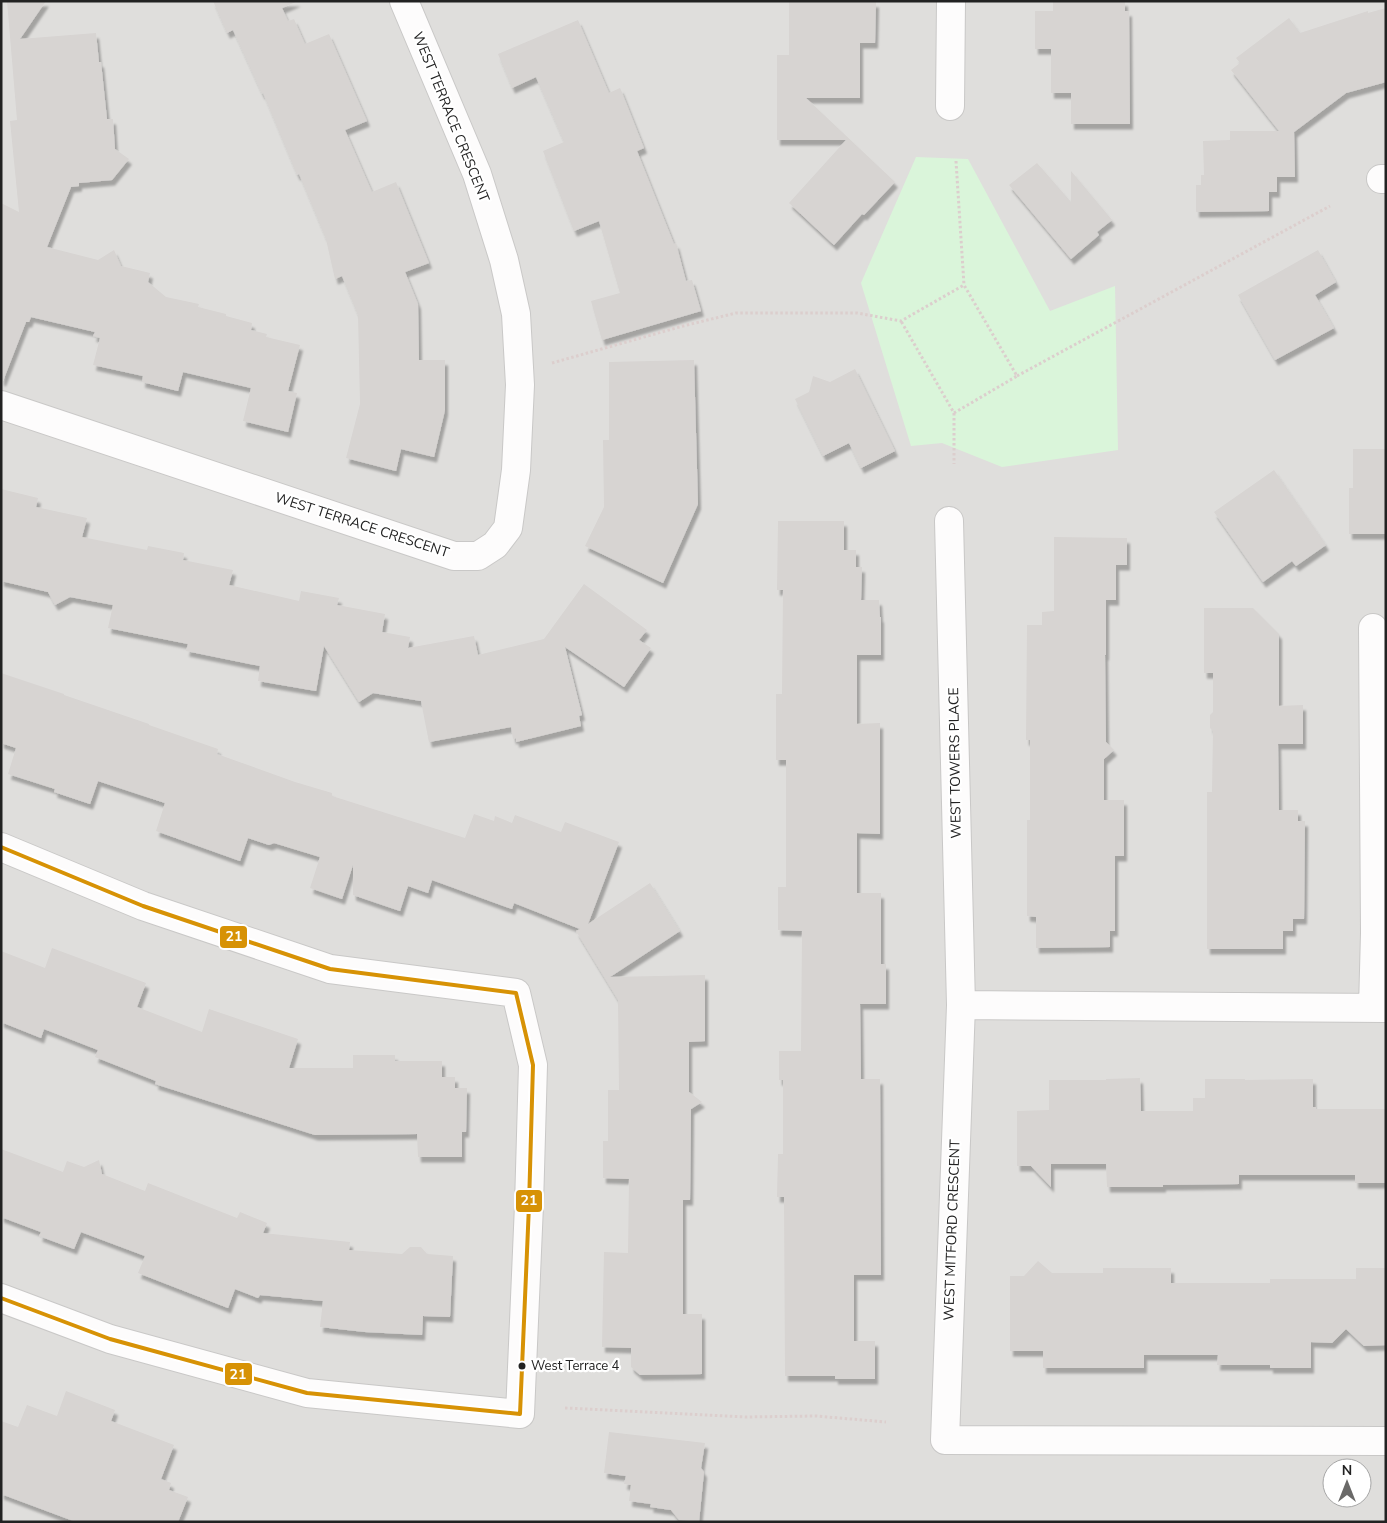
<svg xmlns="http://www.w3.org/2000/svg" width="1387" height="1523" font-family="'Nunito Sans',sans-serif">
<style>
.residential{fill:#dfdedc;fill-rule:evenodd}
.park{fill:#daf5da}
.building{fill:#d7d4d2;filter:url(#shadow)}
.lines{fill:none;stroke-linecap:round;stroke-linejoin:round}
.minor-casing{stroke:#c9c8c7;stroke-width:30}
.path{stroke:#dccecd;stroke-width:3;stroke-dasharray:2.5 2.5;stroke-linecap:butt}
.minor{stroke:#fdfcfc;stroke-width:28}
.bus-1-casing{stroke:#fff;stroke-width:8}
.bus-1{stroke:#d79205;stroke-width:4}
.bus-dot{fill:#222;stroke:#fff;stroke-width:2}
.labels{text-anchor:middle;dominant-baseline:central;stroke-width:4.5;stroke-linejoin:round;paint-order:stroke}
.bus-label{font-size:13px;fill:#222;stroke:#fff;text-anchor:start}
.street-label{font-size:14px;fill:#222;stroke:#fff}
.line-badge{stroke:#fff;stroke-width:2}
.badge-label{font-size:14px;text-anchor:middle;font-weight:bold;fill:#fff}
</style>
<defs>
<filter id="shadow"><feDropShadow dx="3" dy="5.5" stdDeviation="1" flood-color="#0004"/></filter>
</defs>
<rect width="100%" height="100%" fill="#f0eeeb"/>
<path class="residential" d="M 1,1 L 1386,1 L 1386,1522 L 1,1522 ZM 1332,1468 L 1362,1468 L 1362,1498 L 1332,1498 Z"/>
<path class="park" d="M 916,157 L 968,159 L 1050,311 L 1115,286 L 1118,450 L 1002,467 L 942,443 L 911,446 L 861,283 Z"/>
<path class="building" d="M 7,1 L 46,1 L 20,39 L 96,33 L 99,62 L 101,62 L 107,119 L 113,119 L 115,149 L 129,159 L 112,180 L 79,183 L 79,186 L 71,187 L 47,247 L 98,260 L 114,250 L 121,266 L 150,273 L 148,282 L 166,297 L 199,304 L 198,307 L 226,314 L 226,316 L 252,323 L 251,330 L 267,334 L 266,337 L 300,345 L 288,391 L 297,393 L 288,432 L 243,421 L 251,388 L 183,372 L 178,391 L 142,382 L 143,376 L 93,365 L 100,338 L 93,336 L 95,332 L 31,317 L 29,322 L 26,322 L 3,381 L 1,380 L 1,203 L 19,212 L 10,121 L 17,120 Z
M 213,1 L 298,1 L 282,8 L 288,21 L 294,19 L 305,44 L 329,34 L 367,121 L 345,130 L 372,192 L 396,182 L 429,263 L 405,272 L 418,304 L 419,360 L 445,360 L 445,410 L 434,457 L 401,449 L 396,471 L 346,458 L 360,404 L 358,315 L 342,276 L 335,279 L 326,239 L 299,174 L 297,175 L 263,93 L 262,94 L 233,30 L 227,33 Z
M 789,1 L 876,2 L 875,43 L 860,43 L 860,98 L 806,98 L 895,182 L 864,215 L 862,214 L 834,245 L 789,203 L 846,140 L 777,140 L 777,55 L 789,55 Z
M 1053,1 L 1125,1 L 1125,11 L 1129,11 L 1130,124 L 1071,124 L 1071,93 L 1051,93 L 1051,49 L 1035,49 L 1035,11 L 1053,11 Z
M 1386,8 L 1386,82 L 1346,93 L 1294,132 L 1295,177 L 1277,177 L 1277,192 L 1269,192 L 1269,211 L 1196,212 L 1196,185 L 1201,185 L 1201,175 L 1204,175 L 1203,141 L 1230,140 L 1230,131 L 1279,131 L 1231,70 L 1240,63 L 1236,58 L 1289,18 L 1300,33 L 1368,11 L 1368,13 Z
M 578,20 L 609,93 L 620,88 L 621,90 L 644,148 L 637,151 L 674,244 L 676,243 L 686,281 L 692,280 L 701,311 L 602,340 L 591,301 L 620,293 L 599,221 L 574,231 L 543,151 L 564,142 L 536,77 L 512,88 L 498,54 Z
M 1037,163 L 1071,202 L 1071,171 L 1112,220 L 1097,232 L 1099,235 L 1071,259 L 1009,185 Z
M 1318,250 L 1336,282 L 1315,295 L 1334,328 L 1275,360 L 1238,295 Z
M 694,360 L 698,504 L 663,583 L 585,546 L 604,507 L 603,440 L 609,440 L 609,362 Z
M 855,369 L 895,451 L 861,468 L 849,443 L 823,456 L 795,399 L 809,392 L 813,376 L 830,382 Z
M 1353,449 L 1386,449 L 1386,534 L 1349,534 L 1349,488 L 1353,488 Z
M 1274,470 L 1326,545 L 1296,566 L 1292,561 L 1263,582 L 1214,512 Z
M 1,489 L 38,498 L 36,507 L 87,518 L 82,537 L 147,550 L 148,546 L 184,553 L 183,560 L 233,570 L 229,585 L 299,601 L 301,591 L 339,598 L 337,605 L 385,614 L 382,632 L 410,637 L 408,648 L 474,636 L 478,655 L 544,639 L 584,584 L 647,630 L 639,640 L 651,648 L 624,687 L 565,647 L 582,715 L 579,716 L 581,726 L 516,742 L 516,738 L 513,739 L 511,727 L 429,742 L 421,701 L 373,693 L 359,702 L 324,646 L 316,691 L 258,681 L 260,666 L 186,651 L 188,644 L 108,628 L 113,605 L 70,597 L 55,605 L 48,592 L 1,581 Z
M 778,521 L 844,521 L 844,550 L 856,550 L 856,567 L 862,567 L 861,600 L 879,600 L 880,617 L 881,617 L 881,655 L 857,655 L 857,724 L 880,723 L 880,834 L 857,833 L 857,893 L 881,893 L 881,964 L 886,964 L 886,1004 L 860,1004 L 861,1079 L 880,1079 L 881,1275 L 854,1275 L 854,1341 L 875,1341 L 875,1379 L 835,1379 L 835,1376 L 785,1376 L 784,1197 L 777,1197 L 778,1154 L 783,1154 L 783,1080 L 779,1080 L 779,1051 L 801,1051 L 802,931 L 778,930 L 778,887 L 786,887 L 786,760 L 776,760 L 776,694 L 782,694 L 783,590 L 777,590 Z
M 1054,537 L 1127,538 L 1127,565 L 1116,565 L 1116,600 L 1106,600 L 1106,655 L 1105,655 L 1106,742 L 1114,750 L 1104,759 L 1104,800 L 1124,800 L 1124,856 L 1115,856 L 1115,931 L 1110,931 L 1110,947 L 1036,948 L 1036,917 L 1027,916 L 1027,820 L 1030,820 L 1030,740 L 1026,740 L 1027,625 L 1042,625 L 1042,612 L 1054,611 Z
M 1204,608 L 1253,608 L 1279,634 L 1279,706 L 1303,705 L 1303,744 L 1278,744 L 1279,810 L 1298,810 L 1298,821 L 1305,821 L 1304,919 L 1293,919 L 1293,931 L 1283,931 L 1283,949 L 1207,949 L 1207,792 L 1212,792 L 1213,731 L 1210,728 L 1210,715 L 1213,712 L 1213,673 L 1204,673 Z
M 1,673 L 64,694 L 64,695 L 149,724 L 149,725 L 218,749 L 217,754 L 295,782 L 332,793 L 332,796 L 465,838 L 474,814 L 494,821 L 495,816 L 512,823 L 515,815 L 561,832 L 565,822 L 619,842 L 588,924 L 650,883 L 680,931 L 610,977 L 705,975 L 705,1041 L 689,1042 L 689,1092 L 702,1102 L 691,1109 L 690,1200 L 683,1200 L 683,1314 L 702,1314 L 702,1374 L 640,1375 L 631,1367 L 631,1348 L 602,1347 L 604,1252 L 628,1253 L 629,1179 L 603,1178 L 603,1141 L 608,1141 L 608,1090 L 619,1090 L 618,1000 L 576,931 L 580,929 L 514,903 L 512,909 L 432,880 L 428,893 L 408,886 L 400,911 L 353,895 L 353,865 L 342,899 L 310,888 L 320,857 L 274,843 L 269,845 L 248,838 L 240,861 L 156,831 L 165,803 L 98,781 L 90,804 L 54,792 L 55,789 L 8,774 L 16,748 L 1,743 Z
M 52,948 L 146,983 L 137,1007 L 202,1032 L 209,1009 L 298,1039 L 289,1068 L 353,1068 L 353,1055 L 395,1055 L 395,1061 L 442,1061 L 442,1077 L 455,1077 L 455,1088 L 467,1088 L 466,1132 L 462,1132 L 462,1157 L 418,1157 L 417,1134 L 315,1135 L 155,1084 L 156,1081 L 95,1057 L 98,1050 L 44,1029 L 41,1038 L 1,1022 L 1,951 L 45,968 Z
M 1140,1078 L 1141,1111 L 1193,1111 L 1193,1098 L 1205,1098 L 1205,1079 L 1245,1079 L 1245,1080 L 1313,1079 L 1313,1107 L 1316,1107 L 1316,1109 L 1386,1109 L 1386,1183 L 1355,1183 L 1355,1175 L 1239,1175 L 1239,1184 L 1163,1185 L 1163,1187 L 1107,1187 L 1106,1164 L 1051,1164 L 1051,1187 L 1031,1166 L 1017,1166 L 1017,1111 L 1049,1110 L 1049,1080 L 1106,1080 L 1106,1079 Z
M 1,1149 L 63,1172 L 67,1161 L 84,1167 L 99,1160 L 102,1174 L 145,1191 L 148,1183 L 237,1218 L 240,1212 L 267,1223 L 263,1233 L 350,1242 L 349,1250 L 402,1254 L 410,1247 L 421,1247 L 427,1254 L 453,1256 L 450,1317 L 423,1316 L 422,1335 L 365,1332 L 320,1327 L 323,1301 L 260,1295 L 258,1298 L 235,1289 L 228,1308 L 138,1273 L 145,1256 L 81,1232 L 74,1249 L 39,1236 L 41,1232 L 1,1217 Z
M 1038,1261 L 1052,1273 L 1103,1273 L 1103,1268 L 1171,1268 L 1171,1283 L 1270,1283 L 1270,1279 L 1356,1279 L 1356,1268 L 1386,1268 L 1386,1345 L 1364,1346 L 1346,1329 L 1332,1343 L 1311,1342 L 1311,1368 L 1270,1368 L 1270,1365 L 1217,1365 L 1218,1355 L 1144,1355 L 1144,1368 L 1043,1368 L 1043,1351 L 1010,1351 L 1010,1276 L 1024,1276 Z
M 66,1391 L 115,1410 L 111,1421 L 174,1445 L 161,1479 L 171,1483 L 169,1490 L 188,1497 L 178,1522 L 76,1522 L 1,1494 L 1,1421 L 18,1427 L 27,1405 L 57,1416 Z
M 609,1432 L 705,1443 L 701,1468 L 704,1472 L 699,1522 L 679,1520 L 671,1510 L 650,1507 L 651,1504 L 629,1501 L 631,1485 L 624,1484 L 626,1476 L 604,1473 Z"/>
<g class="lines">
<g class="minor-casing">
<path id="minor" d="M 950,106 L 951,1
M 1381,179 L 1386,179
M 1,405 L 454,556 L 478,556 L 495,545 L 508,528 L 516,470 L 520,385 L 516,314 L 504,260 L 477,174 L 404,1
M 949,521 L 961,1005 L 945,1440 L 1386,1441
M 1,847 L 143,906 L 330,969 L 516,993 L 533,1065 L 529,1205 L 520,1414 L 307,1393 L 110,1339 L 1,1298
M 961,1005 L 1386,1008
M 1373,1008 L 1375,933 L 1373,628"/>
</g>
<path class="path" d="M 956,161 L 964,285
M 552,363 L 683,326 L 736,313 L 857,313 L 901,321 L 964,285 L 1017,376 L 954,413 L 901,321
M 1017,376 L 1330,206
M 954,413 L 954,464
M 565,1408 L 746,1417 L 816,1416 L 886,1422"/>
<use href="#minor" class="minor"/>
<g class="bus-1-casing">
<path id="bus-1" d="M 1,847 L 143,906 L 330,969 L 516,993 L 533,1065 L 529,1205 L 520,1414 L 307,1393 L 110,1339 L 1,1298"/>
</g>
<use href="#bus-1" class="bus-1"/>
</g>
<circle class="bus-dot" cx="522" cy="1366" r="4.5"/>
<g class="labels">
<g class="bus-label">
<text x="531" y="1366">West Terrace 4</text>
</g>
<g class="street-label">
<text transform="translate(451 117) rotate(68)">WEST TERRACE CRESCENT</text>
<text transform="translate(362 525) rotate(18)">WEST TERRACE CRESCENT</text>
<text transform="translate(955 763) rotate(-91)">WEST TOWERS PLACE</text>
<text transform="translate(952 1230) rotate(-88)">WEST MITFORD CRESCENT</text>
</g>
</g>
<g class="line-badge">
<rect x="219" y="925" width="29" height="24" rx="5" fill="#d79205"/>
<rect x="515" y="1189" width="28" height="24" rx="5" fill="#d79205"/>
<rect x="224" y="1362" width="29" height="24" rx="5" fill="#d79205"/>
</g>
<g class="badge-label">
<text x="234" y="941">21</text>
<text x="529" y="1205">21</text>
<text x="238" y="1379">21</text>
</g>
<rect width="1387" height="1523" fill="none" stroke="#222222" stroke-width="5"/>
<g transform="translate(1347 1483)"><circle r="24" fill="#ffffff" stroke="#a7a7a7"/>
<path d="M0-4L9 19L0 12L-9 19Z" fill="#6a6968"/>
<text y="-8" font-size="14" font-weight="bold" text-anchor="middle" fill="#222222">N</text>
</g>
</svg>
